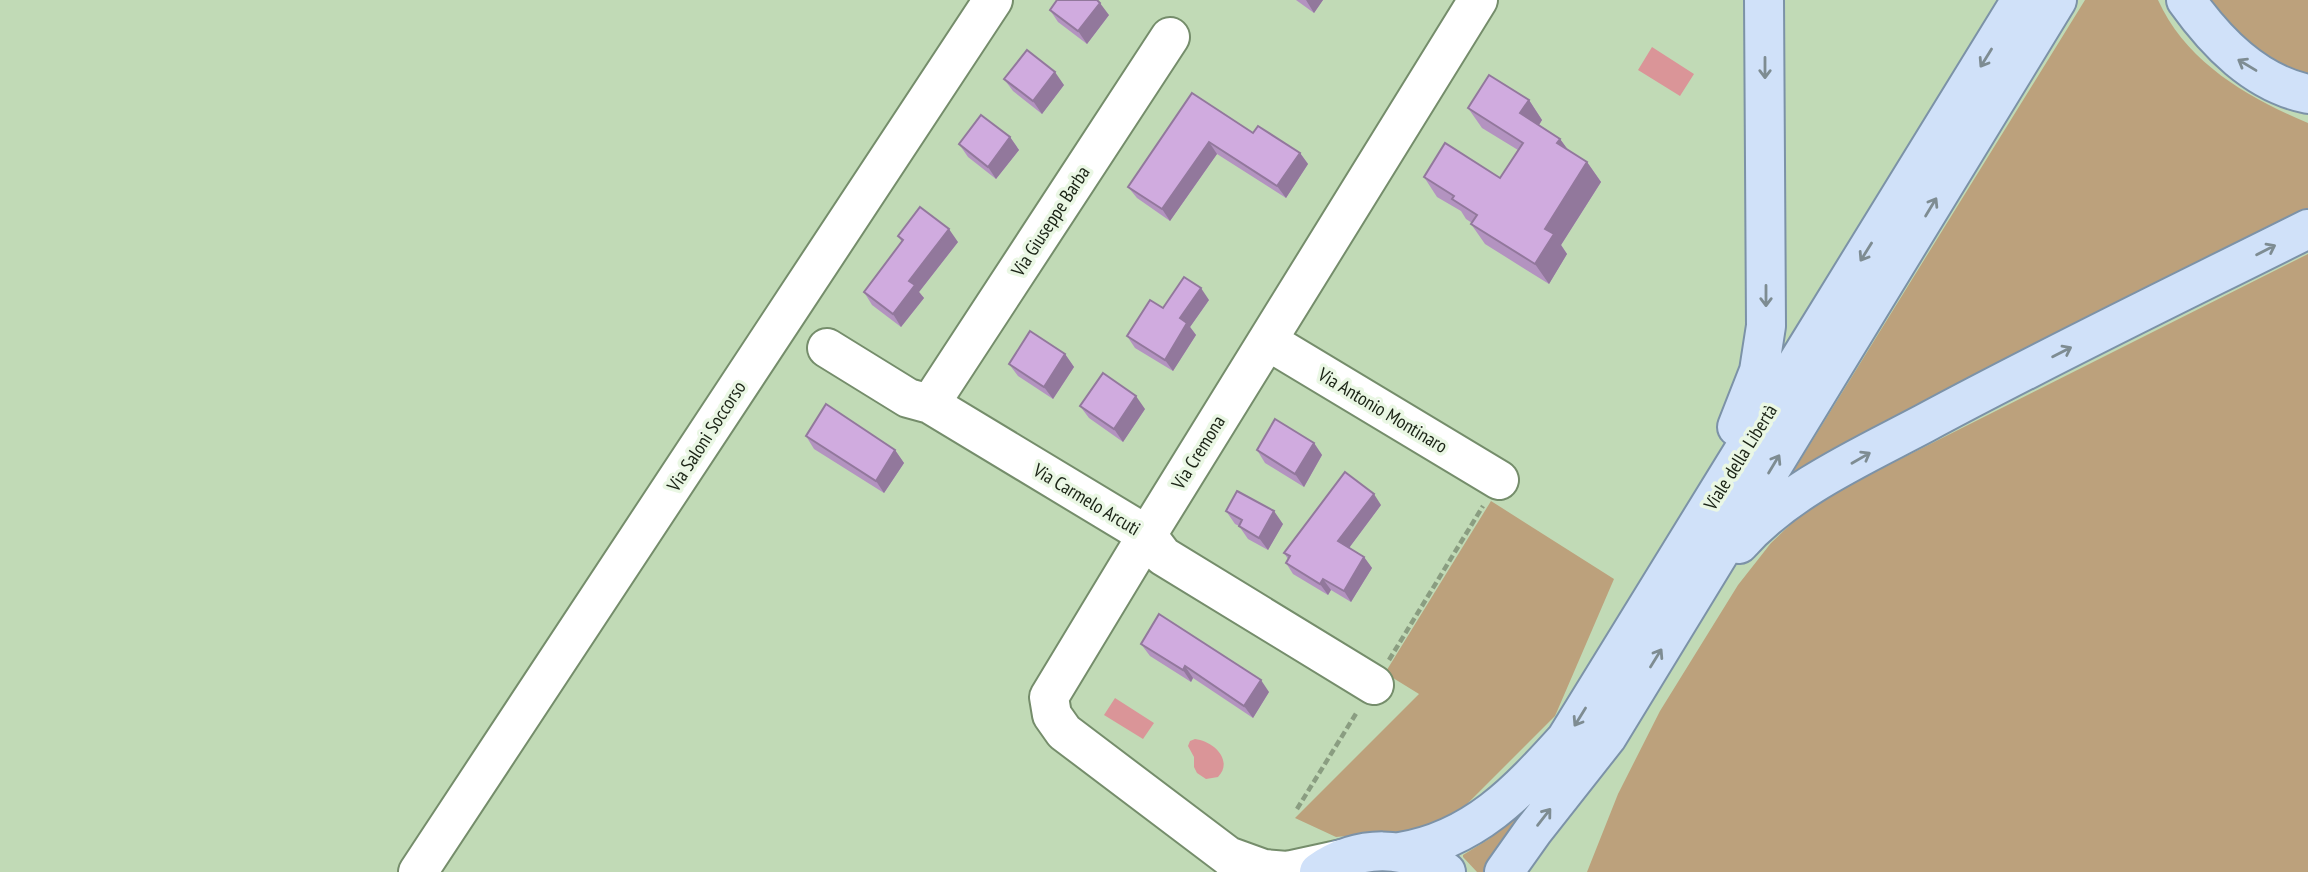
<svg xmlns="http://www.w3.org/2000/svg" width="2308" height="872" font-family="'PT Sans Narrow',sans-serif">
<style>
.green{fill:#bca17c}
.water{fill:#da9598}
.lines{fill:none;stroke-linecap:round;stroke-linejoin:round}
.minor-casing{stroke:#758d6b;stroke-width:42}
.major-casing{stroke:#7c92a7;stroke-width:42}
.path{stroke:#8a9d81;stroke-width:4.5;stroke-dasharray:7 3.5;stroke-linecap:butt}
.minor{stroke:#fff;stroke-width:38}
.major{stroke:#d0e1f9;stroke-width:38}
.wall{fill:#b393c0}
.shaded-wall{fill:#92789c}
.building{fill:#d0abdf;stroke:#92789c;stroke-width:2}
.oneway{stroke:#7e8c92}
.labels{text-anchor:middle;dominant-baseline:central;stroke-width:7;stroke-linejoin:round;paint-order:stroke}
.street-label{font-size:19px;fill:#1a2315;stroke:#eaf7e4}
</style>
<rect width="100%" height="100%" fill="#c1dab6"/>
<path class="green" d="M 2085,0 L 2158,0 C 2186,62 2248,98 2308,123 L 2308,211 L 1778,496 Z
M 2203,0 L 2308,0 L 2308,74 C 2274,67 2223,28 2203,0 Z
M 2308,254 L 2308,872 L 1587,872 L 1618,794 L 1660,711 L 1738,585 L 1771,543 L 1813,503 Z
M 1491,501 L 1614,579 L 1555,716 L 1440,831 L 1389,832 L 1336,837 L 1295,818 L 1419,694 L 1385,673 Z
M 1536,796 L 1489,872 L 1477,872 L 1463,857 L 1463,855 L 1489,839 Z"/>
<path class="water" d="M 1652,47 L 1694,74 L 1680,96 L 1638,70 Z
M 1115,698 L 1154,723 L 1143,739 L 1104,715 Z
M 1195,739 C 1213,741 1234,760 1218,777 L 1206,779 L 1197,773 L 1194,767 L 1194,757 L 1188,746 L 1190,741 Z"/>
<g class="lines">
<g class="minor-casing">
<path id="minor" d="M 1268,341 L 1499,480
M 827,348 L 908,398 L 930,404 L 1147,535 L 1163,556 L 1374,685
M 930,404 L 1170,37
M 1228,856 L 1064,732 L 1052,715 L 1049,697 L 1147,535 L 1478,0
M 418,872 L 993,0
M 1245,872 L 1228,856 L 1264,869 L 1287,871 L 1342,859"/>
</g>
<g class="major-casing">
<path id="major" d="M 2186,0 C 2216,42 2255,83 2308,94
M 1737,427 L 1759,371 L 1766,326 L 1764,0
M 1739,544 C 1788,489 1861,457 1925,423 C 2051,355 2180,293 2308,229
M 1400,852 C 1474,840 1518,792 1566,739 L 2021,0
M 1319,872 C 1359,844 1407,845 1446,872
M 1504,872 L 1533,831 L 1607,737 L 2057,0"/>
</g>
<path class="path" d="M 1389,660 L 1483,506
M 1297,809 L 1357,712"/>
<use href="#minor" class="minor"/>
<use href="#major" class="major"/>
</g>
<path class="wall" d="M 1296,0 L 1323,0 L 1314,13 Z
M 1050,10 L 1109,15 L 1087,44 L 1058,22 Z
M 1004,79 L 1064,85 L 1042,114 L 1013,91 Z
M 1192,93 L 1253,133 L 1300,153 L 1308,164 L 1286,198 L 1217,154 L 1170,221 L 1137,198 L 1128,187 Z
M 1529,100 L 1542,120 L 1539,125 L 1560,139 L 1568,150 L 1587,162 L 1601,182 L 1561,245 L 1567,254 L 1549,284 L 1485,244 L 1471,224 L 1472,223 L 1466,219 L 1461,211 L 1437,197 L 1424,177 L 1500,178 L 1518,150 L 1482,128 L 1468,108 Z
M 1010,137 L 1019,150 L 996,179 L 968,157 L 959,144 Z
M 898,236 L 958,242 L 919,292 L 924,298 L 901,327 L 872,305 L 864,292 L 902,242 Z
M 1209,300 L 1190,327 L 1196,335 L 1173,371 L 1135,348 L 1127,336 L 1163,308 Z
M 1065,354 L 1074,367 L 1053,399 L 1018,376 L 1009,364 Z
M 1080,406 L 1145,409 L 1123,442 L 1089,418 Z
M 806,436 L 895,450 L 904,463 L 884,493 L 814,449 Z
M 1314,443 L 1322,455 L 1304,487 L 1265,463 L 1257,450 Z
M 1381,505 L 1349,548 L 1364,557 L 1372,568 L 1351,602 L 1331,590 L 1328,595 L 1293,574 L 1286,563 L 1288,559 L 1284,553 Z
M 1226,511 L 1283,524 L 1268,550 L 1248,539 L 1239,526 L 1235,524 Z
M 1141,644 L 1269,692 L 1253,718 L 1193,678 L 1191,682 L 1150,656 Z"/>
<path class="shaded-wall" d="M 1306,0 L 1323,0 L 1314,13 Z
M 1100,3 L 1109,15 L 1087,44 L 1078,31 Z
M 1055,72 L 1064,85 L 1042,114 L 1033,101 Z
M 1529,100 L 1542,120 L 1534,133 L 1520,113 Z
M 1010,137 L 1019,150 L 996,179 L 988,167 Z
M 1560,139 L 1574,158 L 1557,143 Z
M 1209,142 L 1217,154 L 1170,221 L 1162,209 Z
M 1300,153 L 1308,164 L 1286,198 L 1277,186 Z
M 1587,162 L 1601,182 L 1561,245 L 1567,254 L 1549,284 L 1535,264 L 1545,229 Z
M 949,229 L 958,242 L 919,292 L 924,298 L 901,327 L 893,314 L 909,281 Z
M 1201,288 L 1209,300 L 1190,327 L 1196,335 L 1173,371 L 1165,360 L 1180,318 Z
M 1065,354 L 1074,367 L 1053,399 L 1044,387 Z
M 1136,396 L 1145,409 L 1123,442 L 1114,429 Z
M 1314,443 L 1322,455 L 1304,487 L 1295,474 Z
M 895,450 L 904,463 L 884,493 L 876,481 Z
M 1374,494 L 1381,505 L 1346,552 L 1338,541 Z
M 1274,511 L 1283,524 L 1268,550 L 1259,538 Z
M 1364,557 L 1372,568 L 1351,602 L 1344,591 Z
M 1323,579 L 1331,590 L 1328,595 L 1320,584 Z
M 1185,666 L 1193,678 L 1191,682 L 1183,670 Z
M 1261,680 L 1269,692 L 1253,718 L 1244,706 Z"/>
<path class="building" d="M 1057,0 L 1097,0 L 1100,3 L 1078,31 L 1050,10 Z
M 1027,50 L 1055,72 L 1033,101 L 1004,79 Z
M 1489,75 L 1529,100 L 1520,113 L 1560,139 L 1557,143 L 1587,162 L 1545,229 L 1554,234 L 1535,264 L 1471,224 L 1477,215 L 1452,199 L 1454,196 L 1424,177 L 1445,143 L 1500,178 L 1523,143 L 1468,108 Z
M 1192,93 L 1253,133 L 1258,126 L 1300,153 L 1277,186 L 1209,142 L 1162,209 L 1128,187 Z
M 981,115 L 1010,137 L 988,167 L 959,144 Z
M 920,207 L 949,229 L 909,281 L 915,285 L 893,314 L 864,292 L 903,240 L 898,236 Z
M 1184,277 L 1201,288 L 1180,318 L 1187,323 L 1165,360 L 1127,336 L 1150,300 L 1163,308 Z
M 1030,331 L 1065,354 L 1044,387 L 1009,364 Z
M 1103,373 L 1136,396 L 1114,429 L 1080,406 Z
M 826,404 L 895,450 L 876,481 L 806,436 Z
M 1275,419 L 1314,443 L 1295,474 L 1257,450 Z
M 1345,472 L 1374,494 L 1338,541 L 1364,557 L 1344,591 L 1323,579 L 1320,584 L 1286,563 L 1290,556 L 1284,553 Z
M 1237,491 L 1274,511 L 1259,538 L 1239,526 L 1242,520 L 1226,511 Z
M 1159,614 L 1261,680 L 1244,706 L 1185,666 L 1183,670 L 1141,644 Z"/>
<defs><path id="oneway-shaft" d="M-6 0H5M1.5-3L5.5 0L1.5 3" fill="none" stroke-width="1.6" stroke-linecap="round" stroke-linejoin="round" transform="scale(1.75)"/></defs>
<g class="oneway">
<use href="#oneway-shaft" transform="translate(1986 58) rotate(122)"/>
<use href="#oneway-shaft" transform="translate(2247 65) rotate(-149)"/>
<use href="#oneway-shaft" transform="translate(1765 68) rotate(90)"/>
<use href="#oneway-shaft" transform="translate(1931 207) rotate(-59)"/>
<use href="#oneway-shaft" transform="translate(2266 250) rotate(-27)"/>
<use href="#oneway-shaft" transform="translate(1866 252) rotate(122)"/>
<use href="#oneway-shaft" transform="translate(1766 296) rotate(90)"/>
<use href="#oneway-shaft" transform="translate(2062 352) rotate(-27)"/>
<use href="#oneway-shaft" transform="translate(1861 458) rotate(-30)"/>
<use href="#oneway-shaft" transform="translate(1774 464) rotate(-59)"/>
<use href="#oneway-shaft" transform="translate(1656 658) rotate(-58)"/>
<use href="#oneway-shaft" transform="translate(1580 717) rotate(122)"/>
<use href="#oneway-shaft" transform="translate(1544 817) rotate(-52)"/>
</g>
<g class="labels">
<g class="street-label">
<text transform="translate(1050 221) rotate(-57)">Via Giuseppe Barba</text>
<text transform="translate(1383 410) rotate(31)">Via Antonio Montinaro</text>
<text transform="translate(706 436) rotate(-57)">Via Saloni Soccorso</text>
<text transform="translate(1198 452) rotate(-58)">Via Cremona</text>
<text transform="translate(1740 457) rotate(-58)">Viale della Libertà</text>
<text transform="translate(1087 499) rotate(31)">Via Carmelo Arcuti</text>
</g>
</g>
</svg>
